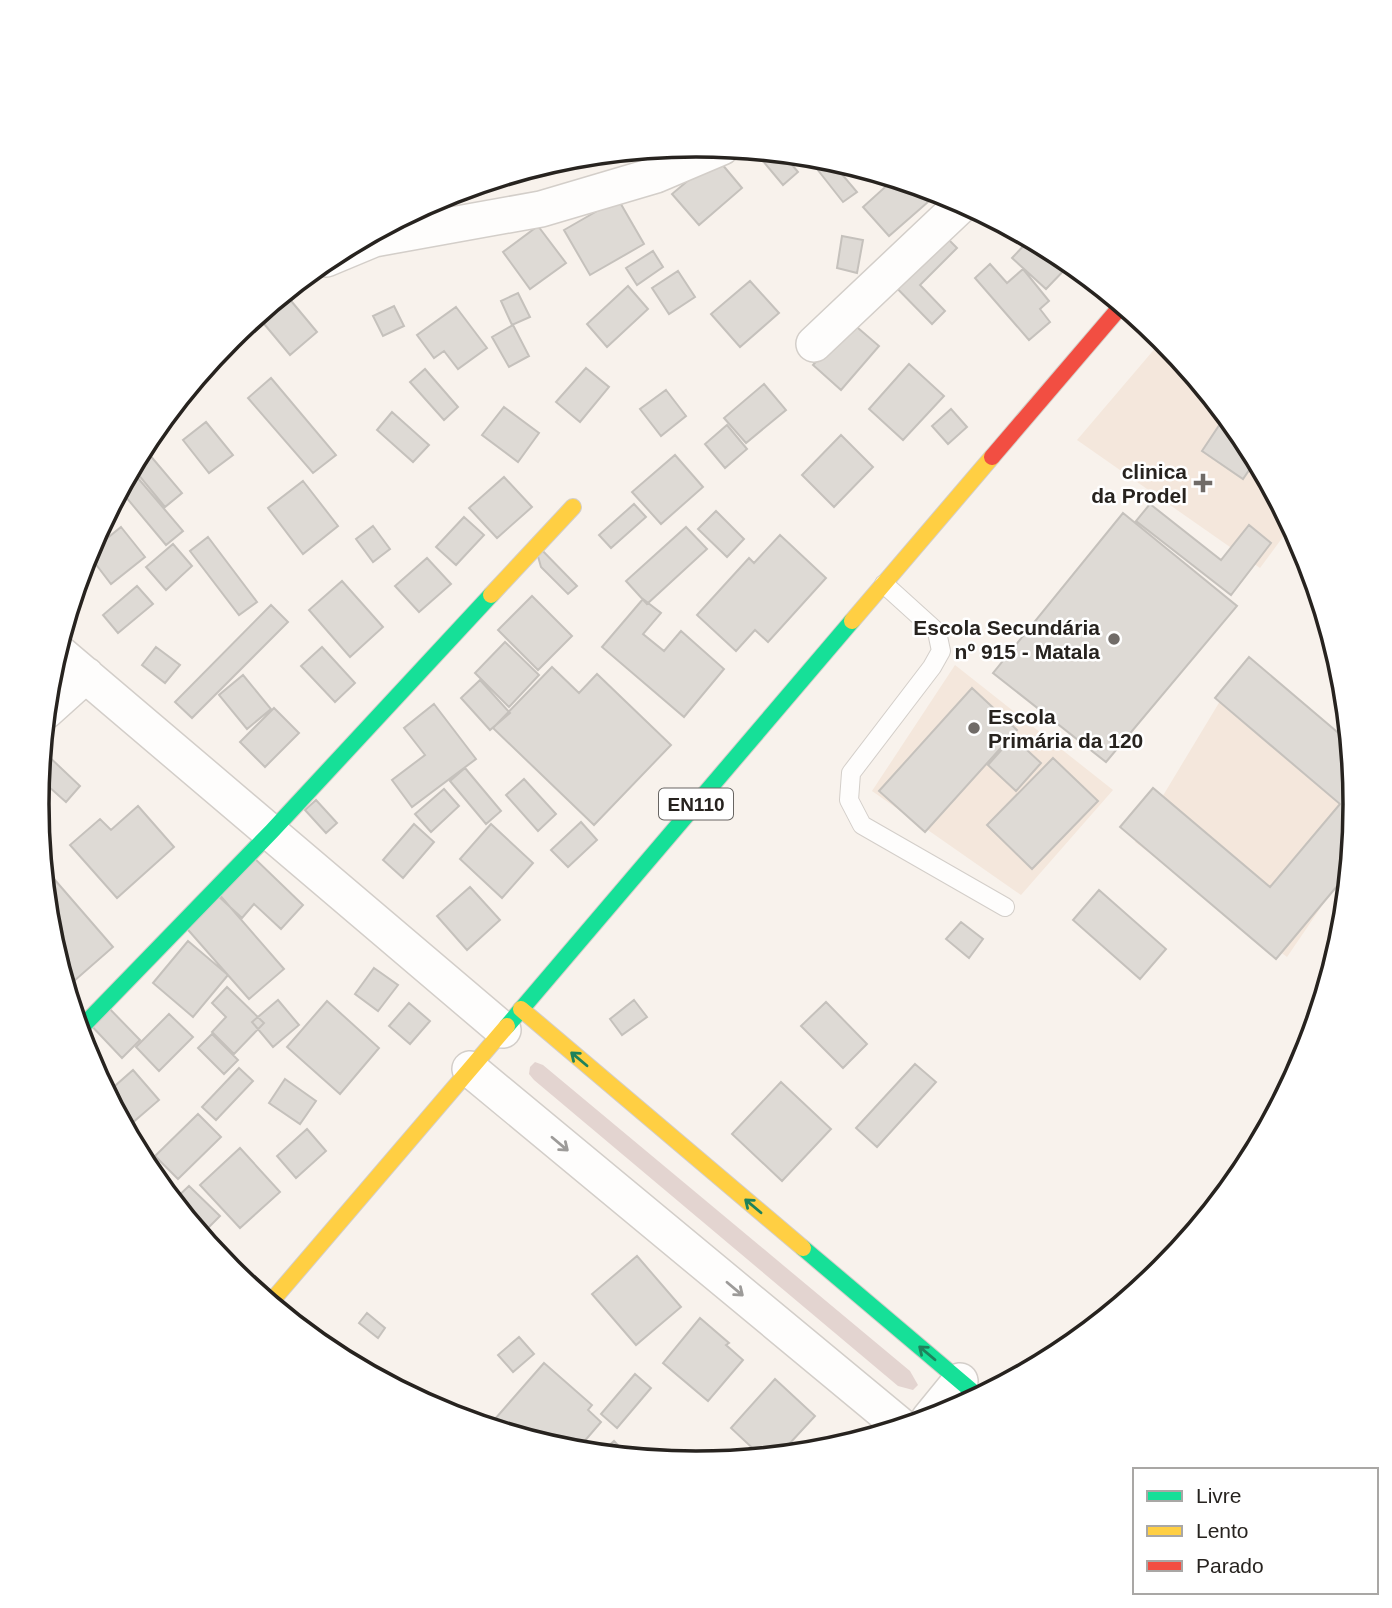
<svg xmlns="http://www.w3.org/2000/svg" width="1392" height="1608" font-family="Arial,sans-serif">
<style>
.built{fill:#f4e7dc}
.green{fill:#e3d4d0}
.building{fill:#dedad5;stroke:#c5c1bc;stroke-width:2}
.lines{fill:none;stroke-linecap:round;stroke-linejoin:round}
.lane-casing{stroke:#d3cec9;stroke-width:20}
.street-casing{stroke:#d3cec9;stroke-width:38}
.fast-casing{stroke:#d3cec9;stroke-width:18}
.slow-casing{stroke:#d3cec9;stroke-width:18}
.jam-casing{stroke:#d3cec9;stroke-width:18}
.lane{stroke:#fefdfc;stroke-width:18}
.street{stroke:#fefdfc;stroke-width:35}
.fast{stroke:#16e098;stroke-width:16}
.slow{stroke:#ffcf43;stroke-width:16}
.jam{stroke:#f24e42;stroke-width:16}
.oneway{stroke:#1e825c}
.oneway2{stroke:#9d9b99}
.poi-dot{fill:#706b67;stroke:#fff;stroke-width:2.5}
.labels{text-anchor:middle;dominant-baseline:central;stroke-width:5;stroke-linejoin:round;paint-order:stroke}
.shield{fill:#fff;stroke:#686562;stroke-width:2}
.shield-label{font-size:19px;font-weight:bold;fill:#27231f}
.poi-label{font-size:21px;font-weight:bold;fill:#27231f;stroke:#fff;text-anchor:end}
.rim{fill:none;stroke:#27231f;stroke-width:3.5}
</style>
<rect width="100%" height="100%" fill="#f8f2ec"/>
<path class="built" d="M 1163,339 L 1244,438 L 1291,526 L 1260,568 L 1077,440 Z
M 1243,663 L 1350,749 L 1355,804 L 1349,866 L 1287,957 L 1135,842 Z
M 955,665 L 1113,790 L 1021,895 L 872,791 Z"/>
<path class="green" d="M 535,1062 L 543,1065 L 910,1371 L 918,1385 L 913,1390 L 898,1386 L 534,1080 L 529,1074 L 530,1067 Z"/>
<path class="building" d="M 772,152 L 782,153 L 798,172 L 783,185 L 762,160 Z
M 616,153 L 606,160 L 602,154 Z
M 716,157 L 742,188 L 699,225 L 672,194 Z
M 829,159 L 857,192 L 843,202 L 817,169 Z
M 546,164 L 527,175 L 524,171 Z
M 894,179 L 911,184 L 928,202 L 889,236 L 863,207 Z
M 618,199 L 644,244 L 590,275 L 564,230 Z
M 932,223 L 957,248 L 920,285 L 945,311 L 932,324 L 882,273 Z
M 538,226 L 566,263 L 530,289 L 503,252 Z
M 842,236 L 863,240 L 857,273 L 837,268 Z
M 1030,239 L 1071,263 L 1046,289 L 1012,258 Z
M 653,251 L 663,267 L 637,285 L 626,268 Z
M 990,264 L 1007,283 L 1023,269 L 1049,301 L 1040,309 L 1050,322 L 1029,340 L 975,278 Z
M 678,271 L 695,297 L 669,314 L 652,288 Z
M 750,281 L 779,313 L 740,347 L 711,314 Z
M 628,286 L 648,309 L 607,347 L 587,324 Z
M 518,293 L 530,317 L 512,325 L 501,301 Z
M 287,296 L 317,332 L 290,355 L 260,319 Z
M 394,306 L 404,326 L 383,336 L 373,316 Z
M 456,307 L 487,348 L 458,369 L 444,351 L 434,358 L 417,335 Z
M 851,322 L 879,346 L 841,390 L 813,365 Z
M 513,325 L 529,356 L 509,367 L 492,337 Z
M 909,364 L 944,396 L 903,440 L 869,409 Z
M 586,368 L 609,387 L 580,422 L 556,402 Z
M 425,369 L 458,407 L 444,420 L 410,382 Z
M 271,378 L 336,455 L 313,473 L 248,398 Z
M 764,384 L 786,410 L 746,443 L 724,418 Z
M 666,390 L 686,416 L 661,436 L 640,409 Z
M 504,407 L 539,433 L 518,462 L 482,435 Z
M 951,409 L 967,427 L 948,444 L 932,426 Z
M 392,412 L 429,445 L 413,462 L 377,430 Z
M 1226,415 L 1244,438 L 1256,460 L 1243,479 L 1202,451 Z
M 206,422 L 233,455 L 209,473 L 183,440 Z
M 727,425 L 747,449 L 725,468 L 705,444 Z
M 841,435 L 873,467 L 834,507 L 802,475 Z
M 143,447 L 182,493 L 165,507 L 132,467 Z
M 675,455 L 703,487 L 661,524 L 632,492 Z
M 131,470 L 183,531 L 166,545 L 120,490 Z
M 504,477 L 532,507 L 497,538 L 469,508 Z
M 303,481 L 338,526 L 303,554 L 268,508 Z
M 634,504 L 646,517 L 611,548 L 599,535 Z
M 1150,504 L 1221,560 L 1249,525 L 1271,543 L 1231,595 L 1136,521 Z
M 716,511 L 744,539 L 727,557 L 698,529 Z
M 1123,513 L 1237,606 L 1106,762 L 993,673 Z
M 464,517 L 484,535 L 456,565 L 436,547 Z
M 373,526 L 390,549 L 373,562 L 356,539 Z
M 121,527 L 145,557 L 111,584 L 88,554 Z
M 686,527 L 707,549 L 647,604 L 626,581 Z
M 780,535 L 826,578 L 768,642 L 755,630 L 736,651 L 697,615 L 749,558 L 754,563 Z
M 208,537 L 257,602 L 239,615 L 190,551 Z
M 534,542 L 577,586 L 568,594 L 541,567 Z
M 173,544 L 192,566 L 166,590 L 146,567 Z
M 427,558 L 451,584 L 419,612 L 395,586 Z
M 342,581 L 383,627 L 350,657 L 309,610 Z
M 137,586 L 153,604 L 118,633 L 103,615 Z
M 532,596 L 572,636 L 538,670 L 498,630 Z
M 643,599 L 661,613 L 643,634 L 664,651 L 681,631 L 724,669 L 684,717 L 602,647 Z
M 271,605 L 288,622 L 192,718 L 175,702 Z
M 505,642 L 539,675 L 509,707 L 475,673 Z
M 156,647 L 180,665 L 165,683 L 142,665 Z
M 322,647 L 355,683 L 335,702 L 301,666 Z
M 1249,657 L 1349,742 L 1355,804 L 1348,873 L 1276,959 L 1120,827 L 1153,788 L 1270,887 L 1340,804 L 1215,698 Z
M 552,667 L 579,693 L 597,674 L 671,745 L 594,825 L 493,728 Z
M 243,675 L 271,709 L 247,729 L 219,695 Z
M 480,680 L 510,713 L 490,730 L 461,698 Z
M 972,688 L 1017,730 L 925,832 L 879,791 Z
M 434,704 L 476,759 L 412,807 L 392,780 L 425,755 L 404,728 Z
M 274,708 L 299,733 L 265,767 L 240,742 Z
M 1013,737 L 1041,763 L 1016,791 L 988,765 Z
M 44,752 L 80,786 L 66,802 L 39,778 Z
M 1053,758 L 1098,801 L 1032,869 L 987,825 Z
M 465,768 L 501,811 L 486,824 L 450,781 Z
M 524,779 L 556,814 L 538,831 L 506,795 Z
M 444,789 L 459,806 L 431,832 L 415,814 Z
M 316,800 L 337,823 L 326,833 L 305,810 Z
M 138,806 L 174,847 L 117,898 L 70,845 L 100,819 L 111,830 Z
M 581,822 L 597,840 L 568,867 L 551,850 Z
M 414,824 L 434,842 L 403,878 L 383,860 Z
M 491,824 L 533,863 L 502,898 L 460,859 Z
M 252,856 L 303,905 L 281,929 L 254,904 L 242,918 L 216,894 Z
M 48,872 L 113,947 L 66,988 L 53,945 L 63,936 L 48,918 L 44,876 Z
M 470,887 L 500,920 L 467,950 L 437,916 Z
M 1099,890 L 1166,949 L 1140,979 L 1073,920 Z
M 217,892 L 284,969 L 249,999 L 182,923 Z
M 961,922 L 983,939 L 969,958 L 946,939 Z
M 188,941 L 228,975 L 193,1017 L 153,983 Z
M 374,968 L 398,985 L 378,1011 L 355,994 Z
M 227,987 L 264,1023 L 234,1054 L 212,1032 L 226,1017 L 212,1003 Z
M 278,1000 L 299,1025 L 273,1047 L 252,1022 Z
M 634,1000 L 647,1017 L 622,1035 L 610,1019 Z
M 327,1001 L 379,1048 L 340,1094 L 287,1047 Z
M 103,1002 L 140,1040 L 122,1058 L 85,1019 Z
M 826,1002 L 867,1044 L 843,1068 L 801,1026 Z
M 409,1003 L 430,1021 L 410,1044 L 389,1026 Z
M 169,1014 L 193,1037 L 159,1071 L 136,1047 Z
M 212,1034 L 238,1060 L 224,1074 L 198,1048 Z
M 915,1064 L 936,1082 L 877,1147 L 856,1128 Z
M 239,1068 L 253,1081 L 216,1120 L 202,1107 Z
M 133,1070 L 159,1100 L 131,1124 L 107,1093 Z
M 285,1079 L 316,1101 L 300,1124 L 269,1103 Z
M 781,1082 L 831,1129 L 782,1181 L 732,1134 Z
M 198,1114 L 221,1137 L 178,1179 L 155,1156 Z
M 307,1129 L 326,1151 L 296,1178 L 277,1156 Z
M 240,1148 L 280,1192 L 240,1228 L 200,1185 Z
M 189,1186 L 220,1216 L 201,1235 L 173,1201 Z
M 637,1256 L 681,1307 L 636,1345 L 592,1294 Z
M 367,1313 L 385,1328 L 378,1338 L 359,1323 Z
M 700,1318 L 729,1343 L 726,1345 L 743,1360 L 708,1401 L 663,1363 Z
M 519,1337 L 534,1354 L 513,1372 L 498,1355 Z
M 544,1363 L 592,1405 L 588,1410 L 601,1422 L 576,1451 L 488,1427 Z
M 635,1374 L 651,1388 L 617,1428 L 601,1414 Z
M 775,1379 L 815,1416 L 779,1455 L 762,1457 L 731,1428 Z
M 614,1441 L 629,1457 L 600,1454 Z"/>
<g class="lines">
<g class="lane-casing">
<path id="lane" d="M 884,584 L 937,632 L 941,651 L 932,667 L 851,773 L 849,800 L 862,825 L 1005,907"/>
</g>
<g class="street-casing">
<path id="street" d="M 326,259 L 374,239 L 541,209 L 656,175 L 722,147
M 814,344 L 963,203
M 57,651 L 503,1030
M 46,711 L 86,675
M 470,1069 L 902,1427
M 929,1419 L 960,1381"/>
</g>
<g class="fast-casing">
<path id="fast" d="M 507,1026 L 852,621
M 79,1030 L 272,831 L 491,595
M 803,1248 L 979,1397"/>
</g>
<g class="slow-casing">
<path id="slow" d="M 491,595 L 573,507
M 852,621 L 992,457
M 521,1009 L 803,1248
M 270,1303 L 507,1026"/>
</g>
<g class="jam-casing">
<path id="jam" d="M 992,457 L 1122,305"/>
</g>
<use href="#lane" class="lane"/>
<use href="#street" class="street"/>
<use href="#fast" class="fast"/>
<use href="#slow" class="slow"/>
<use href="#jam" class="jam"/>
</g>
<defs><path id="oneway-shaft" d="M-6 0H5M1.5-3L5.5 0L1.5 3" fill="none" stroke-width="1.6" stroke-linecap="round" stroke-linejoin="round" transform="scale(1.75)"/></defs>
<g class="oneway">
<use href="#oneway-shaft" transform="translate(579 1059) rotate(-140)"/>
<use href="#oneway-shaft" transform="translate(753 1206) rotate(-140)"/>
<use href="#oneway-shaft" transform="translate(927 1353) rotate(-140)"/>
</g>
<g class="oneway2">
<use href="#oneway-shaft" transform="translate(560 1144) rotate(40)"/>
<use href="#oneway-shaft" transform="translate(735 1289) rotate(40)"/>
</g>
<g class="poi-dot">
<path d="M1199.5 472.5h7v7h7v7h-7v7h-7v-7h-7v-7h7z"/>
<circle cx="1114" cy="639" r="7"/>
<circle cx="974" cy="728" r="7"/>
</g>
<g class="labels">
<rect class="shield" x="659" y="788.5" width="74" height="31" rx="5"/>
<g class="shield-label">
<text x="696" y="804">EN110</text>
</g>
<g class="poi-label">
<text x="1187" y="471">clinica<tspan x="1187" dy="24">da Prodel</tspan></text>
<text x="1100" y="627">Escola Secundária<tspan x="1100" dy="24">nº 915 - Matala</tspan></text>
<text x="988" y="716" text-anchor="start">Escola<tspan x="988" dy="24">Primária da 120</tspan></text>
</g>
</g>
<path d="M0 0H1392V1608H0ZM49 804a647 647 0 1 1 1294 0a647 647 0 1 1-1294 0Z" fill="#fff" fill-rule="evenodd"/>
<path class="rim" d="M49 804a647 647 0 1 1 1294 0a647 647 0 1 1-1294 0Z"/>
<rect x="1133" y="1468" width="245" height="126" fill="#ffffff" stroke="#a9a7a5" stroke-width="2"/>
<rect x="1147" y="1491" width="35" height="10" fill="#16e098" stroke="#a9a7a5" stroke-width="2"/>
<text x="1196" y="1503" font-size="21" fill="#27231f">Livre</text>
<rect x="1147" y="1526" width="35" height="10" fill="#ffcf43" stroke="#a9a7a5" stroke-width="2"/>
<text x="1196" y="1538" font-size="21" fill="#27231f">Lento</text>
<rect x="1147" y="1561" width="35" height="10" fill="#f24e42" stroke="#a9a7a5" stroke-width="2"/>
<text x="1196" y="1573" font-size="21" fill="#27231f">Parado</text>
</svg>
